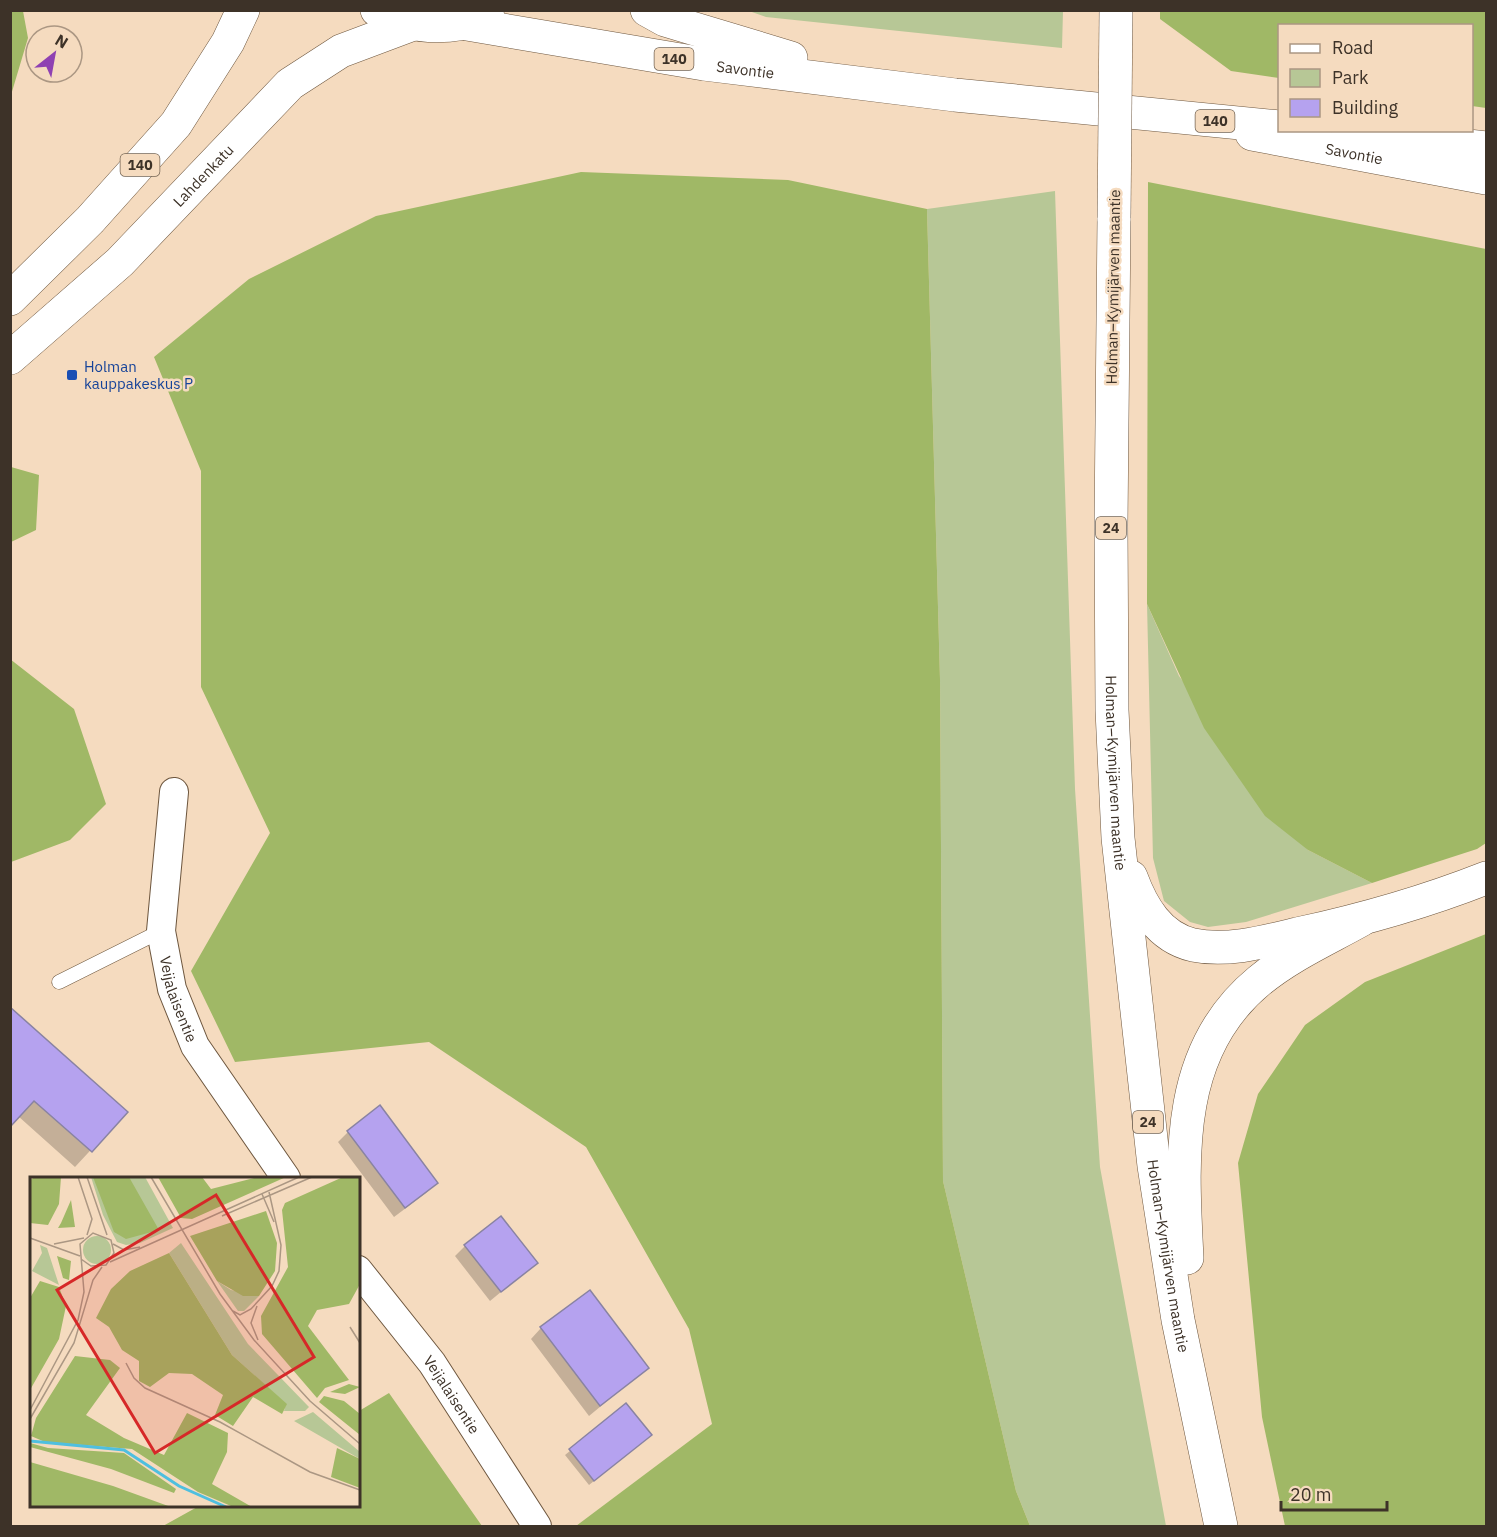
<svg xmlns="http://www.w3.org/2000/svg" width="1497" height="1537" font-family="'IBM Plex Sans',sans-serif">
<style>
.green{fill:#b7c796}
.forest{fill:#a0b866}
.shadow{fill:#0003}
.building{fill:#b5a2ef;stroke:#8983a2;stroke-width:1.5}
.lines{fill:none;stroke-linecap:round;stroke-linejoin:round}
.service-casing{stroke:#6e573f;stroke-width:15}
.minor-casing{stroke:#6e573f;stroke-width:30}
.primary-casing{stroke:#6e573f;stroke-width:34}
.trunk-casing{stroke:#6e573f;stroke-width:34}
.service{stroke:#fff;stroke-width:14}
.minor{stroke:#fff;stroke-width:28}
.primary{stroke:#fff;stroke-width:33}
.trunk{stroke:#fff;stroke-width:33}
.trunk-bridge-casing{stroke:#6e573f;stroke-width:34;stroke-linecap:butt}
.trunk-bridge{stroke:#fff;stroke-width:33}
.transit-dot{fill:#1a4fb4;stroke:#f5dbbf;stroke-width:2}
.labels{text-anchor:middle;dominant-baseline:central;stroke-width:5;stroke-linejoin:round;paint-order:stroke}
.shield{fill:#f5dbbf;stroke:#746555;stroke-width:1.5}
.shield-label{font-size:14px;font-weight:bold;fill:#3d3228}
.street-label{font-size:15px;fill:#3d3228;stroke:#f5dbbf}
.transit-label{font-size:15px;fill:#164399;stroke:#f5dbbf;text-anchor:start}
.inset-river{fill:none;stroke:#4fbfdf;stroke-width:3}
.inset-road{fill:none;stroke:#ab9783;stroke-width:1.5}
.view{fill:#d62828;fill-opacity:0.15;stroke:#d62828;stroke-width:3}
.inset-edge{fill:none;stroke:#3d3228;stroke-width:3}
</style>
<rect width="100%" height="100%" fill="#f5dbbf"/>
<path class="green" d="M 749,11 L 1063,11 L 1062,48 L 766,17 Z
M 1055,191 L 1075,789 L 1100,1167 L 1166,1526 L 1030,1526 L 1016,1491 L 943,1181 L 940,679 L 927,209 Z
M 1147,604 L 1179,676 L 1308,850 L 1372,883 L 1246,922 L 1208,927 L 1190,922 L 1164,901 L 1153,858 Z"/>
<path class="forest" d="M 11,10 L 23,11 L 28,38 L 11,95 Z
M 1160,11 L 1486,11 L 1486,108 L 1472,106 L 1472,26 L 1280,26 L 1279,78 L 1231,71 L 1160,19 Z
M 581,172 L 788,180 L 927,209 L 940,679 L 943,1181 L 1016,1491 L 1030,1526 L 576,1526 L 712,1424 L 689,1329 L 586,1147 L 429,1042 L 235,1062 L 191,971 L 270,833 L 201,687 L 201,471 L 154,357 L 249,279 L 376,216 Z
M 1148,182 L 1486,249 L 1486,843 L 1477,849 L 1372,883 L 1308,850 L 1265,816 L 1204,728 L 1147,604 Z
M 11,467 L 39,475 L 36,530 L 11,542 Z
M 10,659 L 74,709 L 106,804 L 70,840 L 11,862 Z
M 1486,934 L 1486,1526 L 1285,1526 L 1262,1417 L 1238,1163 L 1258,1094 L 1305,1025 L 1365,982 Z
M 389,1393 L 482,1526 L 163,1526 L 199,1506 L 358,1506 L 359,1411 Z"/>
<path class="shadow" d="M 10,1009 L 126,1112 L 75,1167 L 18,1116 Z
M 348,1132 L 436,1183 L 426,1193 L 394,1217 L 338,1142 Z
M 465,1246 L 536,1263 L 490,1301 L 455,1256 Z
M 541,1328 L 647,1368 L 589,1416 L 531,1339 Z
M 626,1406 L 645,1440 L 589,1485 L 565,1455 Z"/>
<path class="building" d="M 10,1007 L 128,1112 L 92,1152 L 34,1101 L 10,1127 Z
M 380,1105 L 438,1183 L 405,1208 L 347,1131 Z
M 501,1216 L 538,1263 L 501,1292 L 464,1245 Z
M 590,1290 L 649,1368 L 600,1406 L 540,1327 Z
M 626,1403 L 652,1435 L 594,1481 L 569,1449 Z"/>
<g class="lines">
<g class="service-casing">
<path id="service" d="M 59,982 L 161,931"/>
</g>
<g class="minor-casing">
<g id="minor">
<path id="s1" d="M 174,792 L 161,931 L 172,989 L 195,1046 L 286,1178"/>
<path id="s2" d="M 358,1270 L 432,1363 L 537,1526"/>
</g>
</g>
<g class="primary-casing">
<g id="primary">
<path d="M 377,10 C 412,30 451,29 488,17"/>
<path d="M 647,10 L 665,20 L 791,58"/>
<path id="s3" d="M 467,24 L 704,64 L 955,95 L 1280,127"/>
<path d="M 1348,133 L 1486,148"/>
<path id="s4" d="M 1252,134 L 1486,178"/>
<path d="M 10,299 L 90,220 L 176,124 L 228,42 L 243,10"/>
<path id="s5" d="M 10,358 L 120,262 L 290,84 L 341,51 L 413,24"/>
</g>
</g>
<g class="trunk-casing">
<g id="trunk">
<path id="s6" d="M 1114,218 L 1111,525 L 1112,710 L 1118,838 L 1154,1166 L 1178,1320 L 1221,1526"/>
<path d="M 1131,877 C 1142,907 1159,937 1193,945 C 1227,952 1264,942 1297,934 C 1362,920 1425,902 1486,878"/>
<path d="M 1187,1258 C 1182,1158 1174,1051 1259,981 C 1289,956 1327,939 1361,920"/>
</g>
</g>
<use href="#service" class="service"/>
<use href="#minor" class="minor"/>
<use href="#primary" class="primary"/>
<use href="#trunk" class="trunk"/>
<g class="trunk-bridge-casing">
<path id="trunk-bridge" d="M 1114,218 L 1116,10"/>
</g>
<use href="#trunk-bridge" class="trunk-bridge"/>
</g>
<rect class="transit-dot" x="66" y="369" width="12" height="12" rx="3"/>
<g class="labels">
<g class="shield">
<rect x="654.5" y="48" width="39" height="22" rx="4.5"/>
<rect x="1195.5" y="110" width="39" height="22" rx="4.5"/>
<rect x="120.5" y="154" width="39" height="22" rx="4.5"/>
<rect x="1096" y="517" width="30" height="22" rx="4.5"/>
<rect x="1133" y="1111" width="30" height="22" rx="4.5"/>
</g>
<g class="shield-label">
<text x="674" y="59">140</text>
<text x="1215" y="121">140</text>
<text x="140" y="165">140</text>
<text x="1111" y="528">24</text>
<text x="1148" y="1122">24</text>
</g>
<g class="street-label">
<text stroke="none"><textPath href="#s3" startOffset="282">Savontie</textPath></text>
<text stroke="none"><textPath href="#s4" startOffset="104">Savontie</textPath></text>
<text stroke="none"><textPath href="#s5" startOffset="266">Lahdenkatu</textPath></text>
<text transform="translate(1113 287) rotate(-89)">Holman–Kymijärven maantie</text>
<text stroke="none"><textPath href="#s6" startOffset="555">Holman–Kymijärven maantie</textPath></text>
<text stroke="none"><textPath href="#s1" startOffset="210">Veijalaisentie</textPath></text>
<text stroke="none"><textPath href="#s6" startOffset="1041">Holman–Kymijärven maantie</textPath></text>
<text stroke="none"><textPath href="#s2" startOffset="156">Veijalaisentie</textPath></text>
</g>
<g class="transit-label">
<text x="84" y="366">Holman<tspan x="84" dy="17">kauppakeskus P</tspan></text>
</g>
</g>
<g transform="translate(30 1177)">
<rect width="330" height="330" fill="#f5dbbf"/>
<path d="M 61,0 L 115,0 L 143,51 L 110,66 L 96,68 L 87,65 L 73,38 ZM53 73a14 14 0 1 1 28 0a14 14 0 1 1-28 0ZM 151,66 L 218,167 L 279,230 L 275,234 L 254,234 L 256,227 L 202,178 L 139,76 ZM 10,68 L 17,71 L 29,108 L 2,94 L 12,76 ZM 187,104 L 201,113 L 229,119 L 214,134 L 208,134 ZM 283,235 L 330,275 L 330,282 L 264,244 Z" fill="#b7c796"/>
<path d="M 5,0 L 31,0 L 29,27 L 18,48 L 0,46 L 0,3 ZM 63,0 L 99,0 L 129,53 L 96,62 L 84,55 ZM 128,0 L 172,0 L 181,12 L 228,0 L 256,0 L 162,42 L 151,41 ZM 313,0 L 330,0 L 330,107 L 319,127 L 287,133 L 278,149 L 319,203 L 295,211 L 287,221 L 232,157 L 231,139 L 258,90 L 252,33 L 255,26 ZM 41,23 L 45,50 L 28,51 L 31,46 ZM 236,34 L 247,66 L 245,94 L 229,119 L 213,119 L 187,104 L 160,59 ZM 139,76 L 202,178 L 257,227 L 252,237 L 223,220 L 203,249 L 185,238 L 193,218 L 162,197 L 139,196 L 120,210 L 109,204 L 109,184 L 92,173 L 79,150 L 66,141 L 81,112 L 100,94 ZM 27,79 L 41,84 L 39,103 L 33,101 ZM 10,104 L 29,110 L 36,129 L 29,162 L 0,213 L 0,121 ZM 45,179 L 80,183 L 90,191 L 56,238 L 94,261 L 134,278 L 157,236 L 198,256 L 197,275 L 182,307 L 222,330 L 201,329 L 168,315 L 102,272 L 15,265 L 1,259 L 6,241 ZM 319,207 L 330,210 L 315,217 L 300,215 ZM 294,219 L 314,224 L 330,237 L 330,258 L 289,225 ZM 0,266 L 18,271 L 94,276 L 146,312 L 144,316 L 81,292 L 0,270 ZM 307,271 L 330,282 L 330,311 L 301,300 ZM 0,285 L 83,309 L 141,330 L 0,330 Z" fill="#a0b866"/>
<path class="inset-river" d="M 0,264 L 94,273 L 149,309 L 196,330"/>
<path class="inset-road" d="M 48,0 L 62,42 L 57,58M 57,0 L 77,58M 121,0 L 190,117 L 224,163 L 280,224 L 330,267M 232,17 L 244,45M 192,39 L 282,0M 0,61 L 50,79M 24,67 L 54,61M 83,67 L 94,73 L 110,70M 80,85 L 269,0M 227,129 L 221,146 L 228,163M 203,134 L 210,138 L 221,132 L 242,109 L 249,94 L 251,68 L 239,15M 320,150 L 330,166M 96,186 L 104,201 L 115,211 L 190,245 L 280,295 L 330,313M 0,233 L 48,143 L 54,115 L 50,67 L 63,56 L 81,63 L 84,76 L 76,88 L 61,89 L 51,82M 0,242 L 44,166 L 63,103 L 72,90"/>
<path class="view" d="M 186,18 L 284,180 L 125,276 L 27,113 Z"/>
<rect width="330" height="330" class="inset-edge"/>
</g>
<rect width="1497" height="1537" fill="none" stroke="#3d3228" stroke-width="24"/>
<rect x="1278" y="24" width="195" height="108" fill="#f5dbbf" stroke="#ab9783" stroke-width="1.5"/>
<rect x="1290" y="44" width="30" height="9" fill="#ffffff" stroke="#ab9783" stroke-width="1.5"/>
<text x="1332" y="54" font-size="18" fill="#3d3228">Road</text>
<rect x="1290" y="69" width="30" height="18" fill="#b7c796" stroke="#ab9783" stroke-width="1.5"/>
<text x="1332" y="84" font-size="18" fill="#3d3228">Park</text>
<rect x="1290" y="99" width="30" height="18" fill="#b5a2ef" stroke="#ab9783" stroke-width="1.5"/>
<text x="1332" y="114" font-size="18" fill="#3d3228">Building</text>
<g transform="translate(54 54) rotate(31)"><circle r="28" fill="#f5dbbf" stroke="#ab9783" stroke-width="1.5"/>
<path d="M0-4.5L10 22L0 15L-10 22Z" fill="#8f41b2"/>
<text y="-9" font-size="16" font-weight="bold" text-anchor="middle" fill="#3d3228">N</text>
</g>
<path d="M1281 1501v9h106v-9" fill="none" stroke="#3d3228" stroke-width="3"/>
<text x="1290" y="1501" font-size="18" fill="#3d3228" stroke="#f5dbbf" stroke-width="4.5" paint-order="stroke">20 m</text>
</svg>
